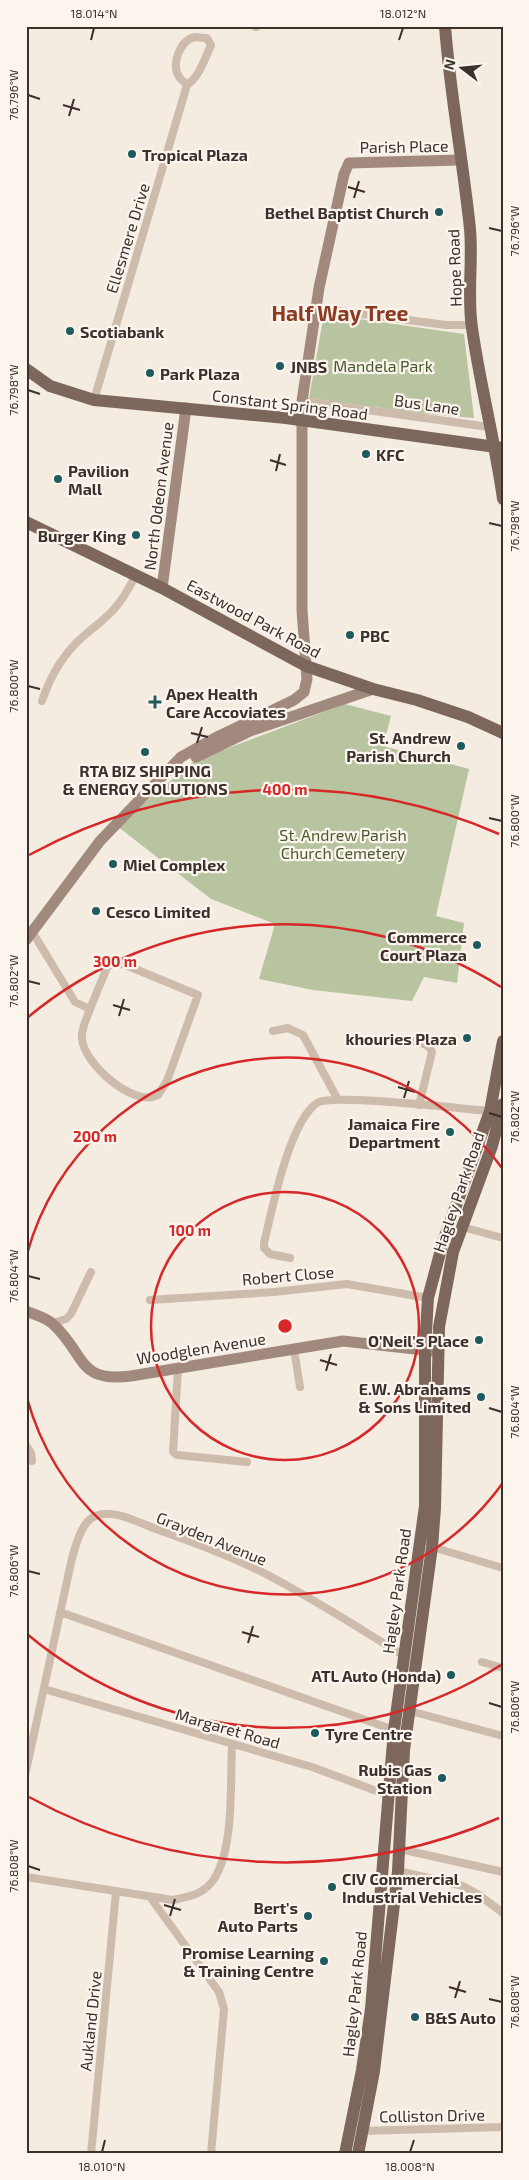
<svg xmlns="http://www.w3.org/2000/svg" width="529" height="2180" font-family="'Exo 2',sans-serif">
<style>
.green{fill:#b8c4a0}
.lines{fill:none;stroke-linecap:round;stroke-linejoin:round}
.street{stroke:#cdbbac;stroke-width:8}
.secondary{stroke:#a18a7d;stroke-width:11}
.primary{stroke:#7d675c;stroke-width:12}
.ticks{fill:none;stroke:#3b302b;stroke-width:2}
.ring{fill:none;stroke:#d62828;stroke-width:2.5}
.poi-dot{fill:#1f5a5e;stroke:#fbf5ee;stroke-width:2}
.labels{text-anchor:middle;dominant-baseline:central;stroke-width:4.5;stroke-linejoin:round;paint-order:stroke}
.street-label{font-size:16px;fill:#3b302b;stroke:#fbf5ee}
.poi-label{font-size:16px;font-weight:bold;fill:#3b302b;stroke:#fbf5ee;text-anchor:start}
.park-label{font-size:16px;fill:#4a5a2e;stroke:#fbf5ee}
.district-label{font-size:21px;font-weight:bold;fill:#8c3b22;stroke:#fbf5ee}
.centre{fill:#d62828;stroke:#fbf5ee;stroke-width:2.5}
.ring-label{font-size:15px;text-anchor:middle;font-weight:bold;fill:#d62828;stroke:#fbf5ee;stroke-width:4.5;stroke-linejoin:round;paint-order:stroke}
.neatline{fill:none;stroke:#3b302b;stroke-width:2}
.ticks-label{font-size:12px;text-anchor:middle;fill:#3b302b}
</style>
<rect width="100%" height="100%" fill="#f4ebe1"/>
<path class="green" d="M 324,314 L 464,334 L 474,418 L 417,413 L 309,398 Z
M 345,704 L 391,716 L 383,746 L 469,769 L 436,916 L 464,923 L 457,983 L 424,977 L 412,1001 L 313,990 L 259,979 L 275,924 L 211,899 L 117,826 L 194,761 Z"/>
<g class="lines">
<path class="street" d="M 256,26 L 256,27
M 316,308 L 446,325 L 472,325
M 94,400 L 187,85 C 185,82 181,80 179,77 C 171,64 180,40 195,37 C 198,37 203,38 207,38 L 211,45 C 205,58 200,76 187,85
M 302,401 L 489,427
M 42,701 C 51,674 64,652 86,634 C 96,625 107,618 115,608 C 124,598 130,586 136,575
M 33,933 L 75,1002 L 90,1009 L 108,965 L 123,964 L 198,995 L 167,1081 L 158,1095 C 134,1108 84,1064 82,1039 C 81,1028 87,1018 90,1009
M 273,1031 L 288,1028 L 303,1035 L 337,1098
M 411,1041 C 419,1043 429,1043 432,1052 L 419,1105
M 462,1227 L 503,1238
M 290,1258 L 270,1254 L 264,1248 L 264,1243 C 272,1210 289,1122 317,1103 C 331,1093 464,1109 490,1111
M 150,1300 L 274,1292 L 347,1284 L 428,1298
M 53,1323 L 66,1319 L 71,1314 L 91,1272
M 294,1349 L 300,1387
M 178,1368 L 173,1452 L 177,1455 L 247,1462
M 26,1445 L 31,1453 L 32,1461
M 432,1547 L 503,1568
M 60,1612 L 394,1730
M 482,1662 L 503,1668
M 44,1689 L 312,1767 L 390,1796
M 410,1711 L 503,1736
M 26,1771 L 72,1558 C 76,1546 81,1522 95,1516 C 113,1508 139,1523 156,1529 C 192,1542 228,1555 262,1572 C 311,1597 357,1627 403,1655
M 400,1849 L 503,1872
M 398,1871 L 463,1886 L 479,1895 L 503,1913
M 26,1877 L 173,1900 C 187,1897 201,1895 211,1883 C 235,1854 230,1782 232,1745
M 150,1897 L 219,1992 L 224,2009 L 211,2154
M 362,2131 L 503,2127
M 91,2154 L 116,1892"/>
<path class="secondary" d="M 162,588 L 186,408
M 196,757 L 250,731 L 373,689
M 26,940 L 100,841 L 181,757 L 215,738 L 294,700 L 304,692 L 307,679 L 302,610 L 302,401 L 319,288 L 344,174 L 349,163 L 460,160
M 26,1311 C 35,1315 48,1318 54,1325 C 86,1355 77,1383 131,1376 L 343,1341 L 433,1351"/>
<path class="primary" d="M 445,26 C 450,94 463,161 470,229 C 473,262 467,295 472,328 C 480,385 495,441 503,499
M 26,369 L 50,386 L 94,400 L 286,418 L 503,448
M 26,522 L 162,588 L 306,666 L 373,689 L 417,700 L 468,717 L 503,733
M 345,2154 L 362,2070 L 371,2009 L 394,1730 L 425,1506 L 425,1349 L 428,1298 L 443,1242 L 490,1111 L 503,1041
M 358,2154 L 374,2071 L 398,1871 L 404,1750 L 432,1547 L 435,1508 L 439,1327 L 453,1252 L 492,1146 L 503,1104"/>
</g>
<path class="ticks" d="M 91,40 L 94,28M 399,40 L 403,28M 28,95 L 40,99M 63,105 L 80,110M 69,116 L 74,99M 348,187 L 365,192M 354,198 L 359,181M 489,228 L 502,231M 28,390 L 40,394M 270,460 L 286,465M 276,471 L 280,454M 489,523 L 502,526M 28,686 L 40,689M 191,733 L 208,737M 197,743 L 202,727M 489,818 L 502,821M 28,981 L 40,984M 113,1005 L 130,1010M 119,1016 L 124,999M 398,1087 L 415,1092M 404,1098 L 409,1081M 489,1113 L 502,1117M 28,1276 L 40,1279M 320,1360 L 337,1365M 326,1371 L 331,1354M 489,1408 L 502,1412M 28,1571 L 40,1574M 242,1632 L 259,1637M 248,1643 L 253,1626M 489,1703 L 502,1707M 28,1866 L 40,1870M 164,1905 L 181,1910M 170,1916 L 175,1899M 449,1987 L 466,1992M 455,1998 L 460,1981M 489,1999 L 502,2002M 102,2152 L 105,2140M 410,2152 L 414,2140"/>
<g class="ring">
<circle cx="285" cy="1326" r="134"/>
<path d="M502 1484A268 268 0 0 1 27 1398M27 1254A268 268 0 0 1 502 1168"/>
<path d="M501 1665A402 402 0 0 1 27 1634M27 1018A402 402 0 0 1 501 987"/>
<path d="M499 1818A536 536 0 0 1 29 1797M29 855A536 536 0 0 1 499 834"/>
</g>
<g class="poi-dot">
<circle cx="132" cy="154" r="5"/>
<circle cx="439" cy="212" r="5"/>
<circle cx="70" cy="331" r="5"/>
<circle cx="280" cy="366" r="5"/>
<circle cx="150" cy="373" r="5"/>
<circle cx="366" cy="454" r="5"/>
<circle cx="58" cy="479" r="5"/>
<circle cx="136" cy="535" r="5"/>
<circle cx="350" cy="635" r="5"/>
<path d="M152.5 694.5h5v5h5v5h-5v5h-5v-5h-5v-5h5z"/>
<circle cx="461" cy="746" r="5"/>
<circle cx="145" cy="752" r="5"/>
<circle cx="113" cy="864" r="5"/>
<circle cx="96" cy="911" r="5"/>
<circle cx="477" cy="945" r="5"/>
<circle cx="467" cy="1038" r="5"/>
<circle cx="450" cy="1132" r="5"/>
<circle cx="479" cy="1340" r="5"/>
<circle cx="481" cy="1397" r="5"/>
<circle cx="451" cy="1675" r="5"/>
<circle cx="315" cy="1733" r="5"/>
<circle cx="442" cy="1778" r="5"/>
<circle cx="332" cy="1887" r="5"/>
<circle cx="308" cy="1916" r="5"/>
<circle cx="324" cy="1961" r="5"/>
<circle cx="415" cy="2017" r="5"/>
</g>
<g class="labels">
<g class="street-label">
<text transform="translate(404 146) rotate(-1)">Parish Place</text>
<text transform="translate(127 238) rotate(-73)">Ellesmere Drive</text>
<text transform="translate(454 268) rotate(-92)">Hope Road</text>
<text transform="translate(290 404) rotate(7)">Constant Spring Road</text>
<text transform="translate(427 404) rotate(8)">Bus Lane</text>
<text transform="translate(158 496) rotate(-83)">North Odeon Avenue</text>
<text transform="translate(254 618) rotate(28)">Eastwood Park Road</text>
<text transform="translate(458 1192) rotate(-71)">Hagley Park Road</text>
<text transform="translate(288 1275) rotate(-5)">Robert Close</text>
<text transform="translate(201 1348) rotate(-9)">Woodglen Avenue</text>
<text transform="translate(212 1538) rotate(22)">Grayden Avenue</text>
<text transform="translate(396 1591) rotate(-82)">Hagley Park Road</text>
<text transform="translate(228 1728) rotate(16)">Margaret Road</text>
<text transform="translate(354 1994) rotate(-84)">Hagley Park Road</text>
<text transform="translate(90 2021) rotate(-84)">Aukland Drive</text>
<text transform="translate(432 2115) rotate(-1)">Colliston Drive</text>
</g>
<g class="poi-label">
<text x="142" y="154">Tropical Plaza</text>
<text x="429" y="212" text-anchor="end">Bethel Baptist Church</text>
<text x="80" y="331">Scotiabank</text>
<text x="290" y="366">JNBS</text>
<text x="160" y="373">Park Plaza</text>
<text x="376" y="454">KFC</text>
<text x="68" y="470">Pavilion<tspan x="68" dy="18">Mall</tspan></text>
<text x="126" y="535" text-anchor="end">Burger King</text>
<text x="360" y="635">PBC</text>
<text x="166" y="693">Apex Health<tspan x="166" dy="18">Care Accoviates</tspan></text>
<text x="451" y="737" text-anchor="end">St. Andrew<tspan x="451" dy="18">Parish Church</tspan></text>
<text x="145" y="770" text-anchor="middle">RTA BIZ SHIPPING<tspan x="145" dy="18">&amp; ENERGY SOLUTIONS</tspan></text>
<text x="123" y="864">Miel Complex</text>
<text x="106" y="911">Cesco Limited</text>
<text x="467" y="936" text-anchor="end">Commerce<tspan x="467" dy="18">Court Plaza</tspan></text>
<text x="457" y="1038" text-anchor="end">khouries Plaza</text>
<text x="440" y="1123" text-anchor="end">Jamaica Fire<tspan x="440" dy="18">Department</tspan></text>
<text x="469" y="1340" text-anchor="end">O'Neil's Place</text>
<text x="471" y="1388" text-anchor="end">E.W. Abrahams<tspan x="471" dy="18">&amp; Sons Limited</tspan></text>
<text x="441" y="1675" text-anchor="end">ATL Auto (Honda)</text>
<text x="325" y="1733">Tyre Centre</text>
<text x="432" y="1769" text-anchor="end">Rubis Gas<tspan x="432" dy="18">Station</tspan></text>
<text x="342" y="1878">CIV Commercial<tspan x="342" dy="18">Industrial Vehicles</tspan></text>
<text x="298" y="1907" text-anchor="end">Bert's<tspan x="298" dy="18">Auto Parts</tspan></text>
<text x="314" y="1952" text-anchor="end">Promise Learning<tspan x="314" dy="18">&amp; Training Centre</tspan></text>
<text x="425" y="2017">B&amp;S Auto</text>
</g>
<g class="park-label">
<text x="383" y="365">Mandela Park</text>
<text x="343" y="834">St. Andrew Parish<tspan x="343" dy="18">Church Cemetery</tspan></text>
</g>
<g class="district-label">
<text x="340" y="312">Half Way Tree</text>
</g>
</g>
<circle cx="285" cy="1326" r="8" class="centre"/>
<g class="ring-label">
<text x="285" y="795">400 m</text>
<text x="115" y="967">300 m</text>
<text x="95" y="1142">200 m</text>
<text x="190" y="1236">100 m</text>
</g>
<rect width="529" height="2180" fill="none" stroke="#fbf5ee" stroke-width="55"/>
<g transform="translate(462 68) rotate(286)" stroke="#fbf5ee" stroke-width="4" paint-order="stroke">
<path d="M0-4L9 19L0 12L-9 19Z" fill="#3b302b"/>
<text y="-8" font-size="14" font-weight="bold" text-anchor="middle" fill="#3b302b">N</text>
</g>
<rect x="28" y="28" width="474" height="2124" class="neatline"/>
<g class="ticks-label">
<text x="94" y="18">18.014°N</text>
<text x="403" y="18">18.012°N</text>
<text transform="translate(14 95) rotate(-90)" y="4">76.796°W</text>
<text transform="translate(515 231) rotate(-90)" y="4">76.796°W</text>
<text transform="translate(14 390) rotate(-90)" y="4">76.798°W</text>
<text transform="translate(515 526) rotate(-90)" y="4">76.798°W</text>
<text transform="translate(14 686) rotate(-90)" y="4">76.800°W</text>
<text transform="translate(515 821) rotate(-90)" y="4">76.800°W</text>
<text transform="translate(14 981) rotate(-90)" y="4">76.802°W</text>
<text transform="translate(515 1117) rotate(-90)" y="4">76.802°W</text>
<text transform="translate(14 1276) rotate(-90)" y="4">76.804°W</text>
<text transform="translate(515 1412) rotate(-90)" y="4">76.804°W</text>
<text transform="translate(14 1571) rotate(-90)" y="4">76.806°W</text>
<text transform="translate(515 1707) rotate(-90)" y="4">76.806°W</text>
<text transform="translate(14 1866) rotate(-90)" y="4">76.808°W</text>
<text transform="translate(515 2002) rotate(-90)" y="4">76.808°W</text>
<text x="102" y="2171">18.010°N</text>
<text x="410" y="2171">18.008°N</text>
</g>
</svg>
